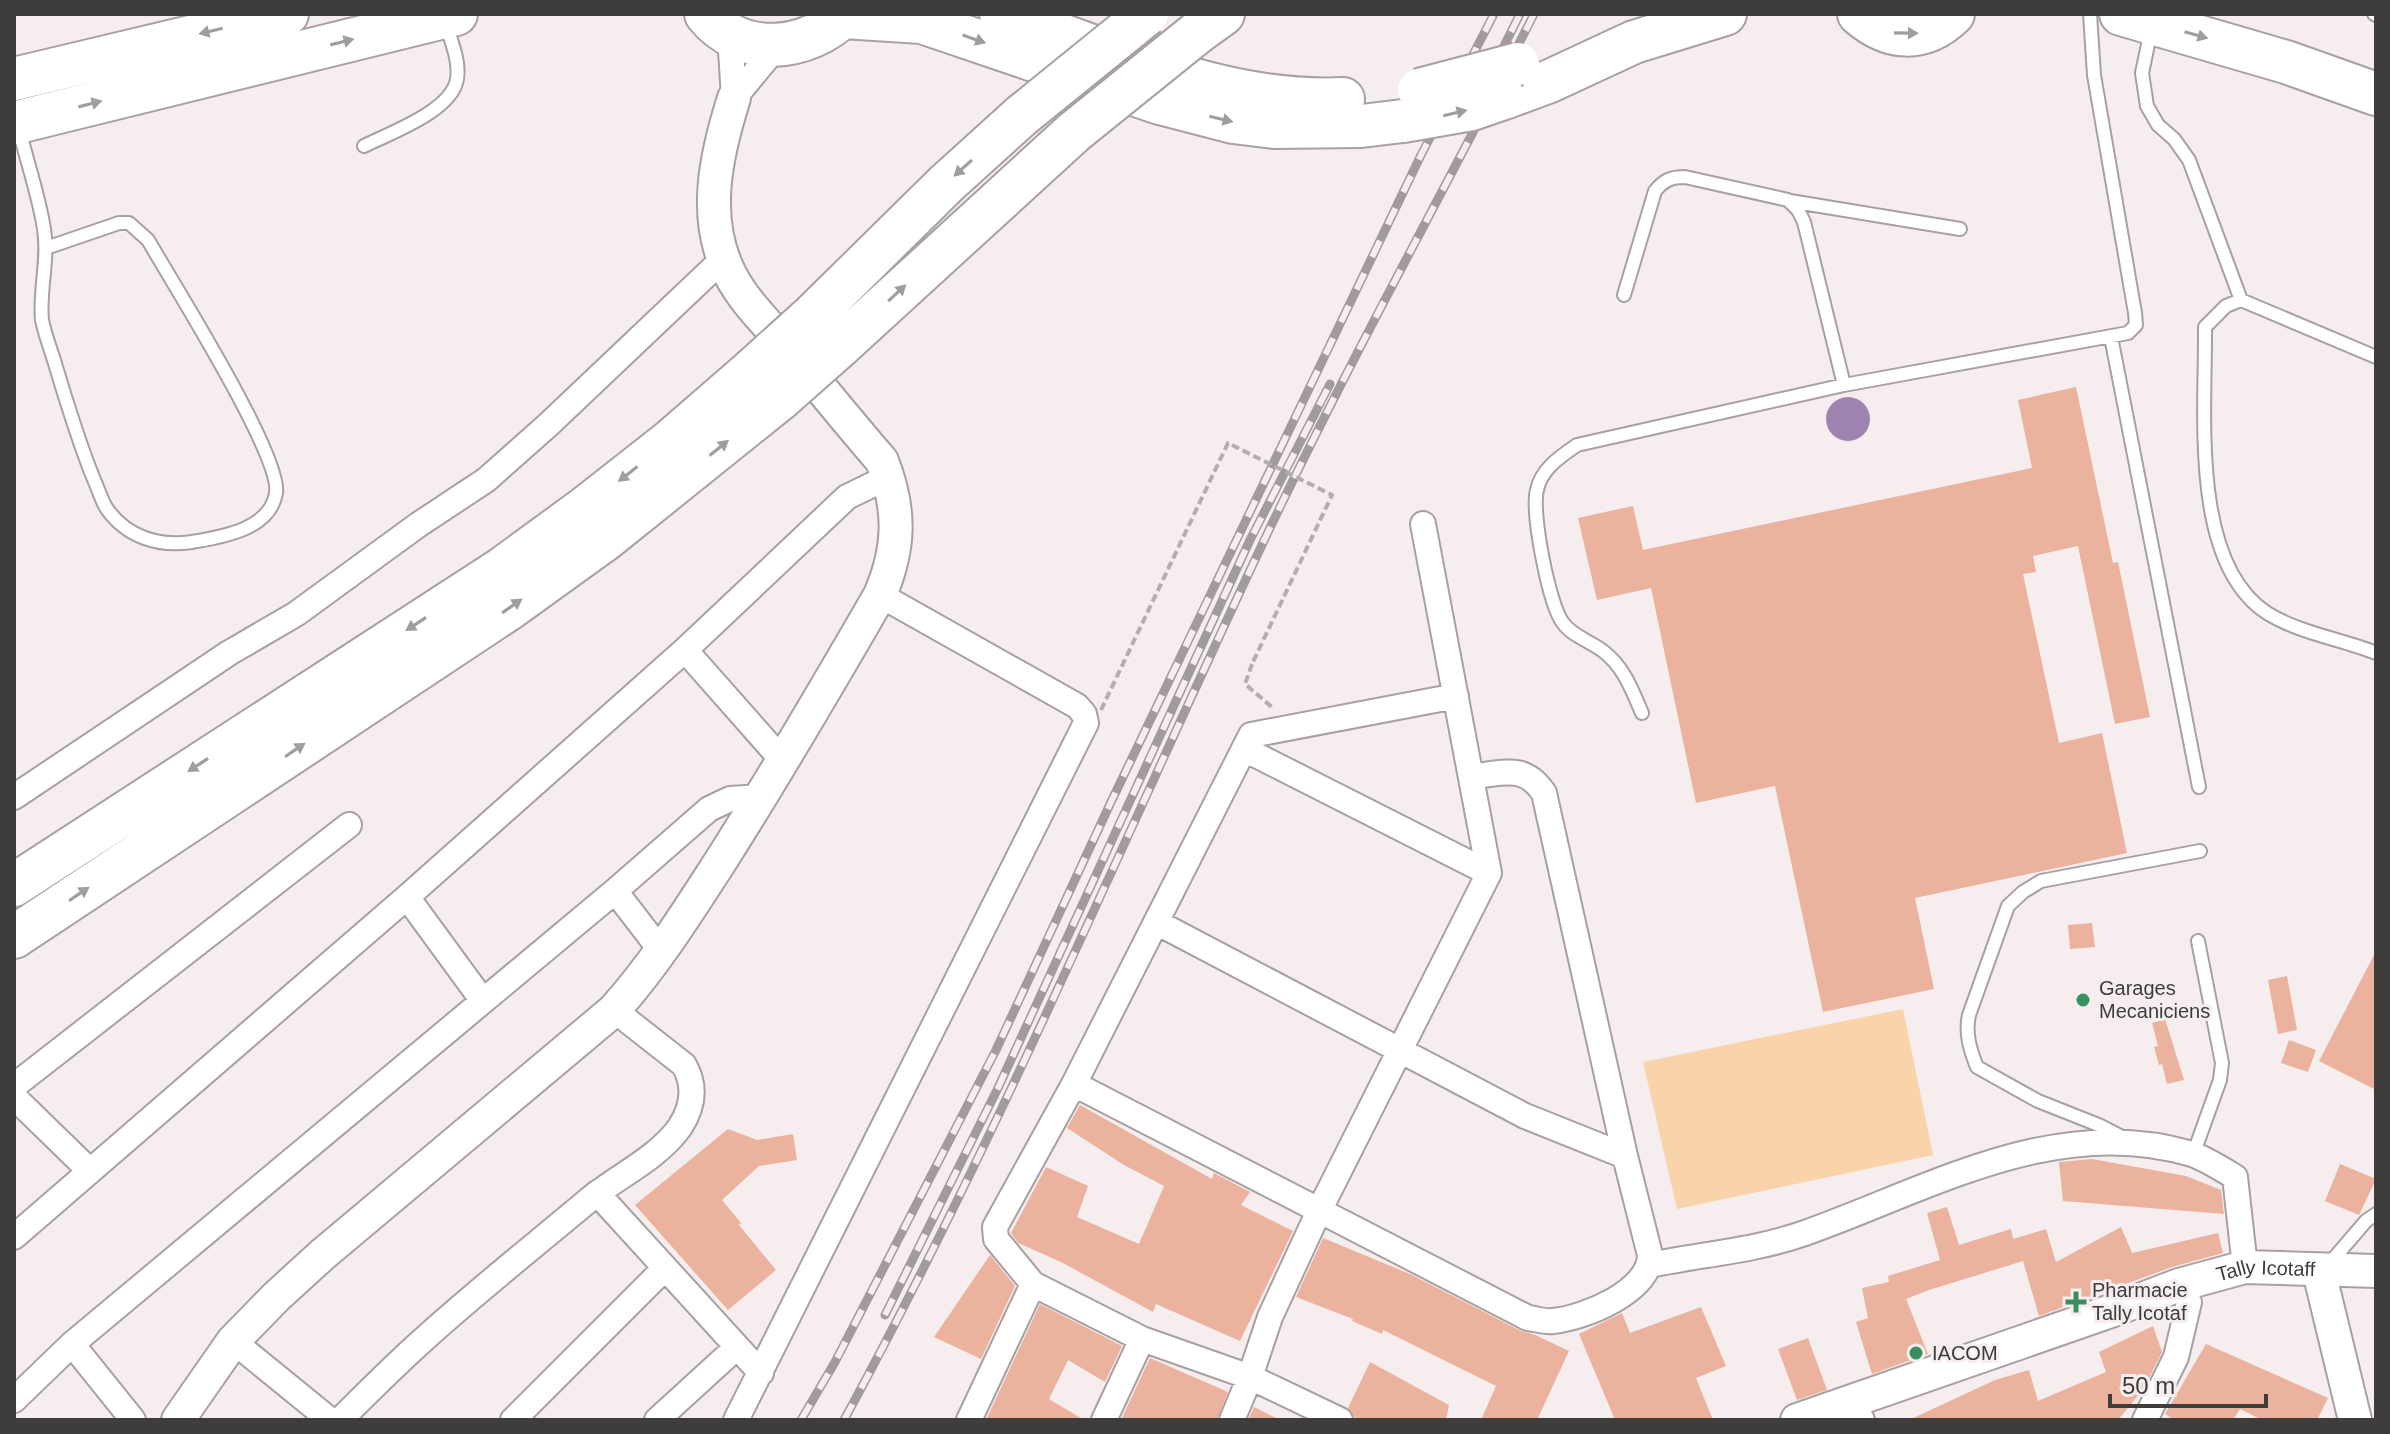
<svg xmlns="http://www.w3.org/2000/svg" width="2390" height="1434" font-family="Arial,sans-serif">
<style>
.green{fill:#f9d3aa}
.water{fill:#9f84b2}
.building{fill:#ebb29e}
.lines{fill:none;stroke-linecap:round;stroke-linejoin:round}
.lane-casing{stroke:#a8a0a1;stroke-width:16}
.street-casing{stroke:#a8a0a1;stroke-width:28}
.secondary-casing{stroke:#a8a0a1;stroke-width:36}
.highway-casing{stroke:#a8a0a1;stroke-width:46}
.path{stroke:#b4aeae;stroke-width:4;stroke-dasharray:8 4;stroke-linecap:butt}
.lane{stroke:#fff;stroke-width:12}
.street{stroke:#fff;stroke-width:24}
.secondary{stroke:#fff;stroke-width:32}
.highway{stroke:#fff;stroke-width:42}
.rail-casing{stroke:#a19b9b;stroke-width:9}
.rail{stroke:#f6edee;stroke-width:6;stroke-dasharray:18;stroke-linecap:butt}
.highway-bridge-casing{stroke:#a8a0a1;stroke-width:46;stroke-linecap:butt}
.path-bridge{stroke:#b4aeae;stroke-width:4;stroke-dasharray:8 4;stroke-linecap:butt}
.highway-bridge{stroke:#fff;stroke-width:42}
.oneway{fill:#9f9e9e}
.poi-dot{fill:#3a8f62;stroke:#f6edee;stroke-width:3}
.labels{text-anchor:middle;dominant-baseline:central;stroke-width:6;stroke-linejoin:round;paint-order:stroke}
.poi-label{font-size:20px;fill:#3f3c3c;stroke:#f6edee;text-anchor:start}
.street-label{font-size:20px;fill:#3f3c3c;stroke:#f6edee}
</style>
<rect width="100%" height="100%" fill="#f6edee"/>
<path class="green" d="M 1903,1009 L 1933,1155 L 1677,1209 L 1643,1062 Z"/>
<path class="water" d="M1826 419a22 22 0 1 1 44 0a22 22 0 1 1-44 0Z"/>
<path class="building" d="M 2076,387 L 2113,563 L 2118,562 L 2150,717 L 2115,724 L 2078,546 L 2033,556 L 2036,572 L 2023,574 L 2059,743 L 2102,733 L 2127,853 L 1915,898 L 1934,989 L 1823,1012 L 1775,786 L 1696,803 L 1651,588 L 1597,600 L 1578,518 L 1633,506 L 1643,550 L 2032,468 L 2018,400 Z
M 2092,923 L 2095,947 L 2070,949 L 2068,925 Z
M 2376,951 L 2376,1090 L 2319,1061 Z
M 2287,976 L 2297,1030 L 2278,1034 L 2268,980 Z
M 2165,1019 L 2184,1080 L 2167,1084 L 2162,1064 L 2159,1065 L 2154,1047 L 2158,1046 L 2152,1023 Z
M 2289,1040 L 2316,1050 L 2308,1072 L 2281,1063 Z
M 1080,1105 L 1212,1179 L 1214,1173 L 1250,1192 L 1241,1205 L 1293,1231 L 1240,1341 L 1156,1304 L 1153,1312 L 1061,1262 L 1018,1243 L 1011,1233 L 1046,1167 L 1088,1186 L 1077,1217 L 1139,1244 L 1164,1186 L 1124,1165 L 1067,1128 Z
M 728,1129 L 757,1140 L 793,1134 L 797,1160 L 759,1166 L 722,1200 L 741,1223 L 739,1225 L 776,1270 L 728,1310 L 635,1205 Z
M 2092,1159 L 2186,1176 L 2221,1190 L 2224,1214 L 2063,1201 L 2059,1162 Z
M 2340,1164 L 2376,1179 L 2359,1215 L 2325,1201 Z
M 1947,1207 L 1959,1245 L 2011,1229 L 2013,1239 L 2046,1229 L 2056,1262 L 2121,1227 L 2132,1253 L 2218,1233 L 2223,1253 L 2172,1267 L 2039,1316 L 2023,1261 L 1929,1290 L 1906,1299 L 1928,1354 L 1872,1374 L 1856,1322 L 1868,1318 L 1862,1288 L 1889,1282 L 1888,1276 L 1940,1260 L 1927,1213 Z
M 1323,1238 L 1410,1274 L 1521,1331 L 1535,1335 L 1569,1351 L 1537,1420 L 1481,1420 L 1496,1386 L 1383,1330 L 1382,1334 L 1352,1321 L 1353,1319 L 1296,1297 Z
M 990,1255 L 1015,1286 L 981,1359 L 934,1337 Z
M 1040,1304 L 1122,1346 L 1105,1382 L 1068,1360 L 1049,1399 L 1084,1420 L 986,1420 Z
M 1701,1307 L 1726,1366 L 1696,1378 L 1713,1420 L 1615,1420 L 1579,1334 L 1622,1313 L 1630,1333 Z
M 2153,1326 L 2162,1352 L 2144,1388 L 2118,1420 L 1909,1420 L 1995,1380 L 2029,1370 L 2038,1401 L 2106,1372 L 2099,1352 Z
M 1808,1338 L 1827,1390 L 1797,1400 L 1778,1349 Z
M 2206,1344 L 2328,1398 L 2317,1420 L 2262,1420 L 2240,1409 L 2233,1420 L 2174,1420 L 2165,1414 Z
M 1150,1358 L 1228,1392 L 1217,1420 L 1121,1420 Z
M 1370,1362 L 1449,1405 L 1446,1420 L 1362,1420 L 1354,1417 L 1348,1408 Z
M 1254,1407 L 1280,1420 L 1248,1420 Z"/>
<g class="lines">
<g class="lane-casing">
<path id="lane" d="M 2374,14 L 2376,15
M 2151,30 L 2142,73 L 2147,106 L 2158,125 L 2174,139 L 2189,160 L 2241,300
M 19,129 C 27,162 39,196 44,229 C 49,260 39,290 42,320 C 45,336 52,352 56,367 C 68,406 79,444 95,482 C 99,491 102,502 107,509 C 127,537 158,547 192,542 C 221,537 270,530 276,493 C 282,456 172,282 148,240 L 129,223 L 119,223 L 46,248
M 364,146 C 390,133 452,111 457,79 C 460,61 451,41 446,24
M 1790,201 L 1960,229
M 1624,295 L 1655,191 C 1664,180 1671,177 1685,177 L 1788,200 L 1798,210 L 1804,222 L 1844,385
M 2111,337 L 2199,787
M 2376,357 L 2241,300 L 2226,306 L 2205,327 C 2206,409 2189,562 2267,613 C 2299,633 2341,639 2376,653
M 1642,713 C 1632,690 1624,667 1603,651 C 1590,641 1572,636 1563,623 C 1549,605 1531,512 1537,490 C 1541,469 1561,456 1577,445 L 1844,385 L 2128,333 L 2136,325 L 2135,313 L 2094,75 L 2090,14
M 2124,1138 L 2101,1126 L 2038,1101 L 1977,1067 C 1970,1050 1965,1033 1969,1015 L 2008,906 L 2023,892 L 2041,881 L 2200,851
M 2193,1155 L 2220,1080 L 2222,1063 L 2198,941
M 2329,1264 L 2366,1221 L 2376,1214"/>
</g>
<g class="street-casing">
<path id="street" d="M 730,34 L 734,98
M 734,98 L 777,46
M 685,650 L 783,761
M 1244,749 L 1489,873
M 14,797 L 229,653 L 296,614 L 418,525 L 486,480 L 548,425 L 723,259
M 615,891 L 662,952
M 407,897 L 483,1001
M 1156,922 L 1525,1116 L 1625,1156
M 1074,1084 L 1528,1318 C 1536,1319 1545,1322 1553,1321 C 1585,1318 1650,1291 1650,1255 L 1625,1156 L 1544,793 C 1524,763 1503,774 1472,776
M 14,1086 L 349,825
M 14,1097 L 89,1170
M 597,1193 L 761,1373
M 14,1237 L 407,897 L 685,650 L 847,497 L 888,477
M 1650,1265 C 1702,1254 1754,1251 1805,1233 C 1929,1189 2056,1113 2192,1154 C 2206,1159 2222,1169 2235,1177 L 2245,1267
M 233,1341 L 330,1420
M 72,1344 L 133,1420
M 14,1400 L 72,1344 L 615,891 L 709,809 L 730,799 L 761,797
M 1861,1418 L 1862,1420
M 340,1420 C 367,1393 394,1366 423,1340 C 477,1291 534,1246 590,1199 C 618,1176 658,1158 680,1127 C 693,1107 696,1086 684,1065 L 614,1010
M 513,1420 L 664,1269
M 657,1420 L 737,1347
M 736,1420 L 1086,723 L 1084,714 L 1077,706 L 880,595
M 969,1420 L 1033,1284
M 1104,1420 L 1142,1339
M 1232,1420 L 1250,1377 L 1270,1317 L 1319,1211 L 1489,873 L 1423,524
M 1340,1420 L 1250,1377 L 1142,1339 L 1033,1284 L 996,1239 L 995,1227 L 1074,1084 L 1251,735 L 1456,696
M 2145,1420 L 2176,1357 L 2189,1302"/>
</g>
<g class="secondary-casing">
<g id="secondary">
<path d="M 2322,1284 L 2355,1420"/>
<path d="M 178,1420 L 233,1341 L 276,1297 L 322,1255 L 614,1010 C 655,964 687,913 720,862 C 776,774 828,685 880,595 C 900,548 901,510 882,461 C 850,424 819,386 788,348 C 769,325 745,303 731,276 C 701,219 716,155 734,98"/>
<path id="s1" d="M 1797,1420 L 2111,1311 L 2179,1285 L 2245,1267 L 2376,1271"/>
</g>
</g>
<g class="highway-casing">
<path id="highway" d="M 706,14 C 741,59 809,51 845,14
M 1001,14 C 1112,50 1223,105 1343,99
M 1859,14 C 1889,40 1923,43 1953,14
M 2121,14 L 2286,62 L 2376,94
M 843,17 L 922,22 L 1160,103 L 1233,122 L 1274,127 L 1361,126 L 1403,121
M 1198,32 L 1223,14
M 14,79 L 287,14
M 1504,98 L 1550,81 L 1634,42 L 1725,14
M 14,123 L 456,14
M 814,314 L 947,183 L 1021,116
M 840,346 L 1074,132
M 14,885 L 503,568 L 585,508 L 669,442 L 752,370
M 14,937 L 510,608 L 607,538 L 780,399"/>
</g>
<path class="path" d="M 1252,664 L 1245,684 L 1273,708"/>
<use href="#lane" class="lane"/>
<use href="#street" class="street"/>
<use href="#secondary" class="secondary"/>
<use href="#highway" class="highway"/>
<g class="rail-casing">
<path id="rail" d="M 1495,64 L 1520,14
M 885,1315 L 998,1088 L 1250,540 L 1330,384
M 801,1420 L 835,1362 L 996,1050 L 1111,802 L 1421,155 L 1494,14
M 844,1420 C 998,1137 1124,838 1261,547 C 1346,366 1444,192 1534,14"/>
</g>
<use href="#rail" class="rail"/>
<g class="highway-bridge-casing">
<path id="highway-bridge" d="M 1419,90 L 1518,64
M 1021,116 L 1147,14
M 1403,121 L 1472,109 L 1504,98
M 1074,132 L 1198,32
M 752,370 L 814,314
M 780,399 L 840,346"/>
</g>
<path class="path-bridge" d="M 1101,710 L 1228,443 L 1332,495 L 1252,664"/>
<use href="#highway-bridge" class="highway-bridge"/>
</g>
<defs><path id="oneway-solid" d="M-6-.8H1V-3.2L6.5 0L1 3.2V.8H-6Z" transform="scale(2)"/></defs>
<g class="oneway">
<use href="#oneway-solid" transform="translate(211 31) rotate(167)"/>
<use href="#oneway-solid" transform="translate(1906 33) rotate(1)"/>
<use href="#oneway-solid" transform="translate(2196 35) rotate(16)"/>
<use href="#oneway-solid" transform="translate(974 39) rotate(19)"/>
<use href="#oneway-solid" transform="translate(342 42) rotate(-14)"/>
<use href="#oneway-solid" transform="translate(90 104) rotate(-14)"/>
<use href="#oneway-solid" transform="translate(1455 113) rotate(-13)"/>
<use href="#oneway-solid" transform="translate(1221 119) rotate(13)"/>
<use href="#oneway-solid" transform="translate(963 168) rotate(138)"/>
<use href="#oneway-solid" transform="translate(897 293) rotate(-43)"/>
<use href="#oneway-solid" transform="translate(719 448) rotate(-39)"/>
<use href="#oneway-solid" transform="translate(628 474) rotate(142)"/>
<use href="#oneway-solid" transform="translate(512 606) rotate(-35)"/>
<use href="#oneway-solid" transform="translate(416 624) rotate(147)"/>
<use href="#oneway-solid" transform="translate(295 750) rotate(-34)"/>
<use href="#oneway-solid" transform="translate(198 765) rotate(147)"/>
<use href="#oneway-solid" transform="translate(79 894) rotate(-34)"/>
</g>
<g class="poi-dot">
<circle cx="2083" cy="1000" r="8"/>
<path d="M2072 1290h8v8h8v8h-8v8h-8v-8h-8v-8h8z"/>
<circle cx="1916" cy="1353" r="8"/>
</g>
<g class="labels">
<g class="poi-label">
<text x="2099" y="988">Garages<tspan x="2099" dy="23">Mecaniciens</tspan></text>
<text x="2092" y="1290">Pharmacie<tspan x="2092" dy="23">Tally Icotaf</tspan></text>
<text x="1932" y="1353">IACOM</text>
</g>
<g class="street-label">
<text stroke="none"><textPath href="#s1" startOffset="494">Tally Icotaff</textPath></text>
</g>
</g>
<rect width="2390" height="1434" fill="none" stroke="#3f3c3c" stroke-width="32"/>
<path d="M2110 1394v12h156v-12" fill="none" stroke="#3f3c3c" stroke-width="4"/>
<text x="2122" y="1394" font-size="24" fill="#3f3c3c" stroke="#f6edee" stroke-width="6" paint-order="stroke">50 m</text>
</svg>
